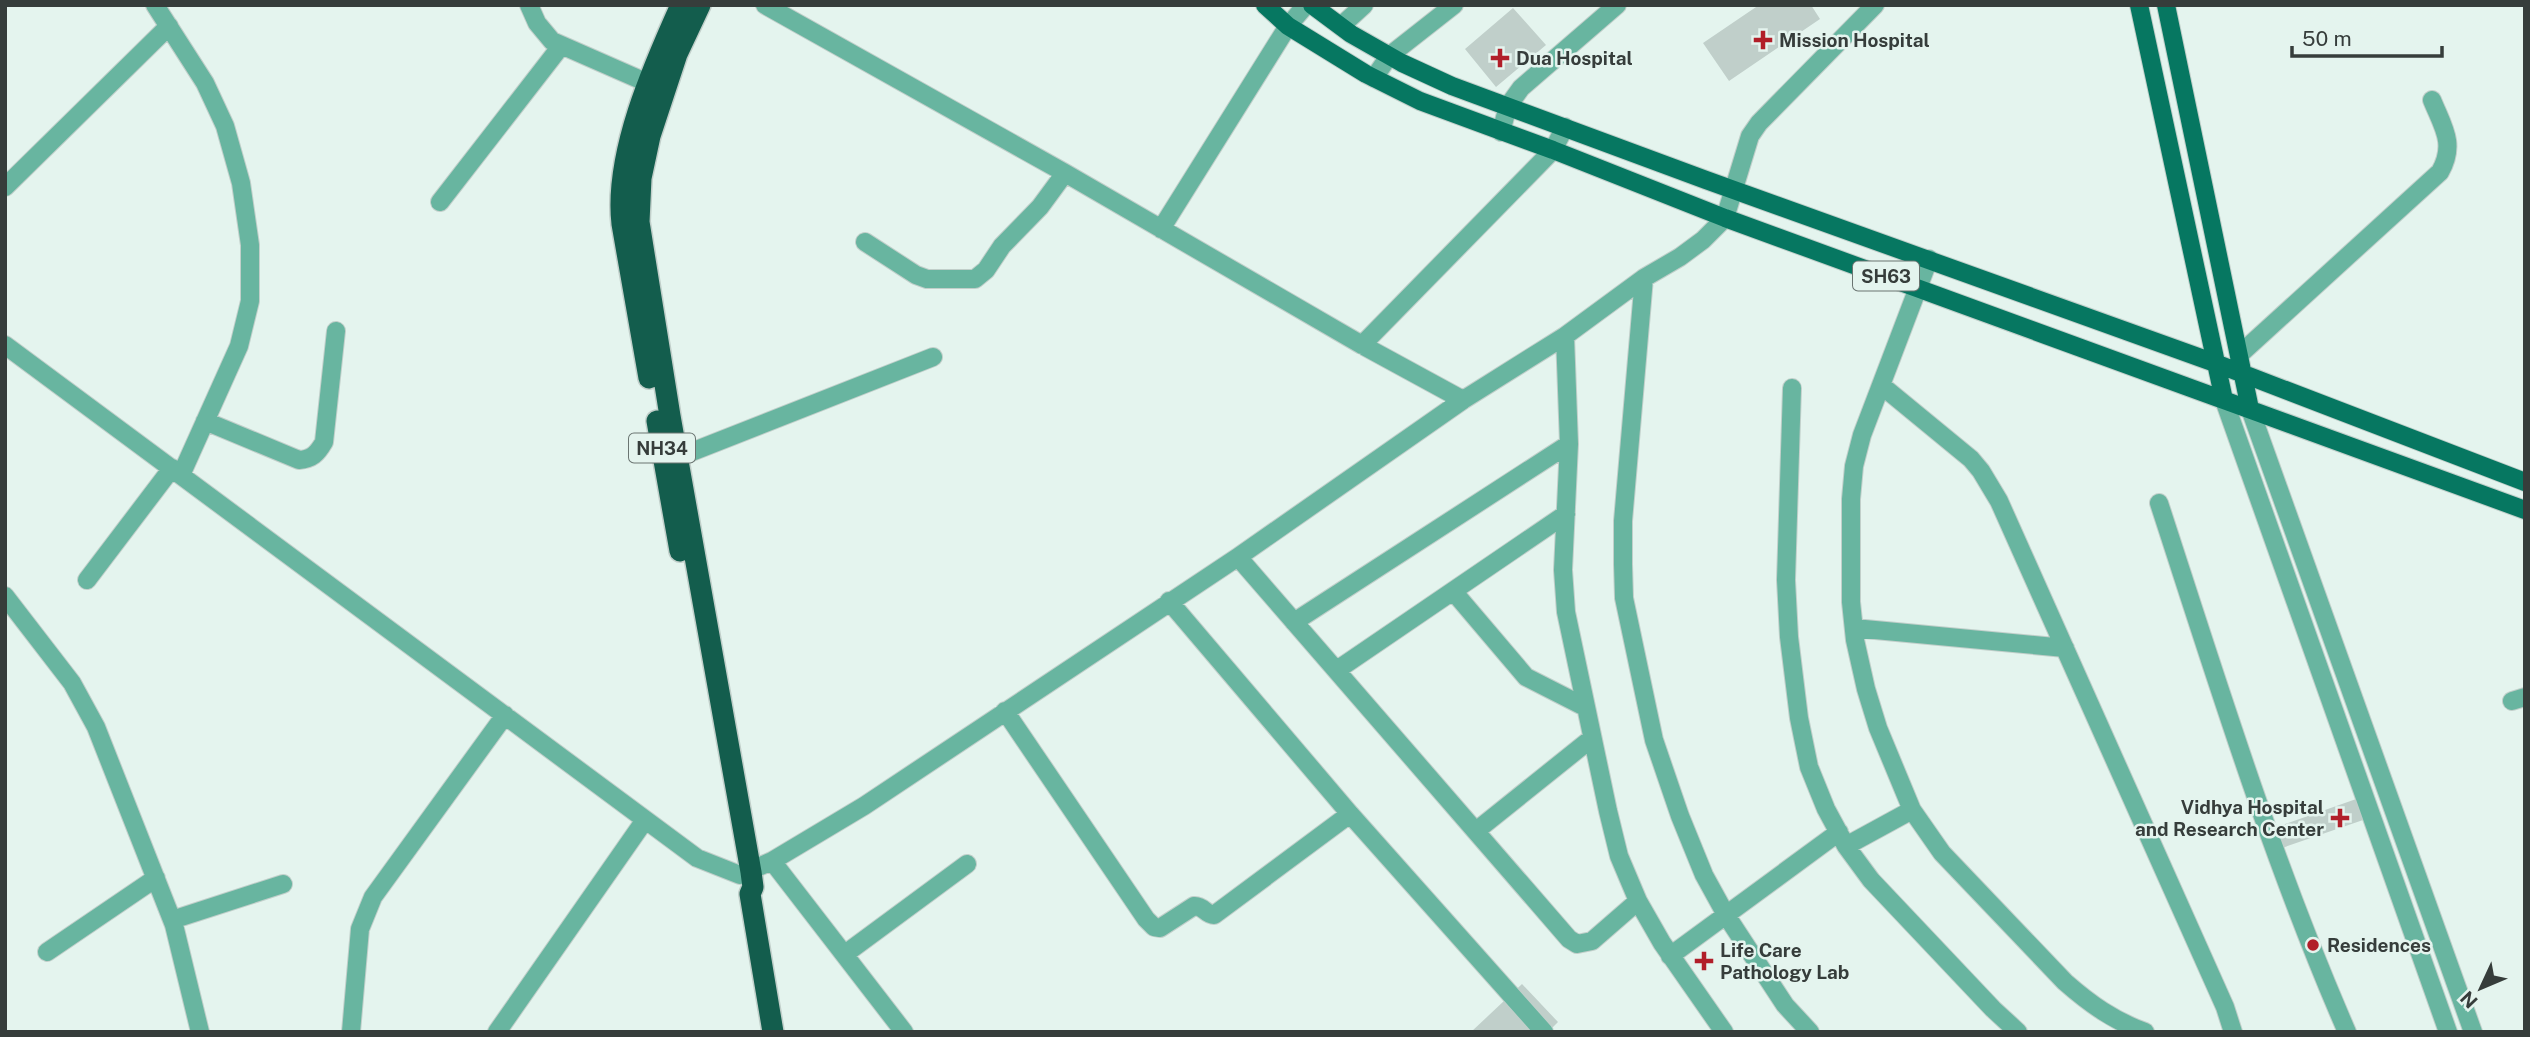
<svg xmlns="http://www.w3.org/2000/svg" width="2530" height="1037" font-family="'Public Sans',sans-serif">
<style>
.building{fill:#c0cfca}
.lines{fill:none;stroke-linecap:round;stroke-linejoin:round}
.minor-casing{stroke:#c1cfca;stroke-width:20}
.major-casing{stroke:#c1cfca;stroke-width:20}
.highway-casing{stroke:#c1cfca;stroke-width:24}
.minor{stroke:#68b5a0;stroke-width:18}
.major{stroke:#067761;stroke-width:18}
.highway{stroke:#135d4d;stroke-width:21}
.poi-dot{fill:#b11e29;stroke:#e4f4ee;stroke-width:2.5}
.labels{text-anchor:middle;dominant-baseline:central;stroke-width:5;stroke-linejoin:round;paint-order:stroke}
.shield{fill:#e4f4ee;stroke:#6a7471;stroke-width:2}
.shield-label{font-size:18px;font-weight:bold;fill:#363d3b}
.poi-label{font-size:19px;font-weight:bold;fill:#363d3b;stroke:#e4f4ee;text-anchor:start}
</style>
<rect width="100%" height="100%" fill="#e4f4ee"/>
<path class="building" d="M 1759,5 L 1811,5 L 1820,19 L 1729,81 L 1703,43 Z
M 1513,8 L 1546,45 L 1496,87 L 1465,49 Z
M 2359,798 L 2366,819 L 2279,849 L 2271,829 Z
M 1522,984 L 1558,1022 L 1548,1032 L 1471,1032 Z"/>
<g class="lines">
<g class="minor-casing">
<path id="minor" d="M 155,5 L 205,83 L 225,126 L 241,183 L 250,245 L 250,301 L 239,346 L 181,475
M 529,5 L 537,23 L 552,41 L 650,84
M 765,5 L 1065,173 L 1362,345 L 1463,400
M 1341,26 L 1364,5
M 1374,78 L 1389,56 L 1454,5
M 1501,132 L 1508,106 L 1521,88 L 1617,5
M 5,187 L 169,26
M 440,202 L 561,46
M 1161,229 L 1288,26 L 1306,5
M 865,242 L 916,275 L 927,279 L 975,279 L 986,270 L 1002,246 L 1040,207 L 1065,173
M 1929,259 L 1862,435 L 1854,466 L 1851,499 L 1851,602 L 1855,640 L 1866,689 L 1878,728 L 1912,810 L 1942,853 L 2065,982 C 2090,1004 2114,1021 2145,1032
M 1644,278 L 1623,521 L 1623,564 L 1624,598 L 1654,740 L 1680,816 L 1704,875 L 1726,915 L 1785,1005 L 1810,1032
M 1565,336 L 1569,444 L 1563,570 L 1566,612 L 1608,811 L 1619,856 L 1638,901 L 1662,943 L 1724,1032
M 5,345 L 697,858 L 740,875 L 772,861 L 864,806 L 1238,557 L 1463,400 L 1565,336 L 1644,278 L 1680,257 L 1703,240 L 1725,218 L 1750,136 L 1759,123 L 1875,5
M 1362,345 L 1553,150 L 1565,127
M 2239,355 L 2440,172 C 2456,144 2443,127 2432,100
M 1881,385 L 1971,459 L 1981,471 L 1999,501 L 2225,1007 L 2233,1032
M 1792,388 L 1786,580 L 1789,637 L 1799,718 L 1809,767 L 1826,809 L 1846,846 L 1871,880 L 1993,1009 L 2018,1032
M 2224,400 L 2448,1032
M 2250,409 L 2473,1032
M 205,421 L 299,460 C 312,459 317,454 324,442 L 336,331
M 666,462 L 933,357
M 2159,503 C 2217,681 2272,860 2347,1032
M 1238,557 L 1569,939 L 1577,944 L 1592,941 L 1638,901
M 87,580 L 172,468
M 1453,591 L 1526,677 L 1585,707
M 5,596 L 72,683 L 96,727 L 174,925 L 200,1032
M 1169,601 L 1350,814 L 1544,1032
M 1294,622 L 1569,444
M 1854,628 L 2065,648
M 1337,670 L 1566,514
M 2512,701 L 2525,697
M 1005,711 L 1146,919 L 1154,927 L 1160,928 L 1194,906 C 1203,905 1206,915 1214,915 L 1350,814
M 1476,831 L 1592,738
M 1846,846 L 1912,810
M 772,861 L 904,1032
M 172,920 L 283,884
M 47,952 L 156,878
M 845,954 L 967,864
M 1670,956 L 1839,832
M 351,1032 L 360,929 L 373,897 L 505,715
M 497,1032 L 645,820"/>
</g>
<g class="major-casing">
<path id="major" d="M 1265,5 L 1288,26 L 1366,74 L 1420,101 L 1553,150 L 1725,218 L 2525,510
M 1312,5 L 1351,34 L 1402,63 L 1452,86 L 1706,180 L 2215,363 L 2525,482
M 2139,5 L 2224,400
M 2166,5 L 2250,409"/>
</g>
<g class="highway-casing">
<path id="highway" d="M 700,5 L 677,54 L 650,136 L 641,178 L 639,222 L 670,416 L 751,872 L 753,887 L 750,894 L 773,1032
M 649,378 L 622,224 C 614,155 653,67 681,5
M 657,421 L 680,551"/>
</g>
<use href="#minor" class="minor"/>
<use href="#major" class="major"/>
<use href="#highway" class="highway"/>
</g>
<g class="poi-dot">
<path d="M1759.5 29.5h7v7h7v7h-7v7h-7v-7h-7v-7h7z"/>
<path d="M1496.5 47.5h7v7h7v7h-7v7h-7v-7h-7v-7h7z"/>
<path d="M2336.5 807.5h7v7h7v7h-7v7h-7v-7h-7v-7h7z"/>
<circle cx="2313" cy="945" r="7"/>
<path d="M1700.5 950.5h7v7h7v7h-7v7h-7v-7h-7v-7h7z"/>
</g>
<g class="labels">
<g class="shield">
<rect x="1853" y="261.5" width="66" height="29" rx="5"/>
<rect x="629" y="433.5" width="66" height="29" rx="5"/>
</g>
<g class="shield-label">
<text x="1886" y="276">SH63</text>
<text x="662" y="448">NH34</text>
</g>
<g class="poi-label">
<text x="1779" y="40">Mission Hospital</text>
<text x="1516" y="58">Dua Hospital</text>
<text x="2324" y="807" text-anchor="end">Vidhya Hospital<tspan x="2324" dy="22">and Research Center</tspan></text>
<text x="2327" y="945">Residences</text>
<text x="1720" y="950">Life Care<tspan x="1720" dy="22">Pathology Lab</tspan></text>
</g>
</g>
<rect width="2530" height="1037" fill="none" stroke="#363d3b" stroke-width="14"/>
<g transform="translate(2481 988) rotate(226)" stroke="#e4f4ee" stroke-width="5" paint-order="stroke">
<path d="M0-5L12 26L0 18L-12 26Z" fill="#363d3b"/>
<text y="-10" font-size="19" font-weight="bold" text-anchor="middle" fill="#363d3b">N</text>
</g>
<path d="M2292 46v10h150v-10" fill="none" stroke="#363d3b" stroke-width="3.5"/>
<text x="2302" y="46" font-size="21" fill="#363d3b" stroke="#e4f4ee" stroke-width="5" paint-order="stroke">50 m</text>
</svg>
